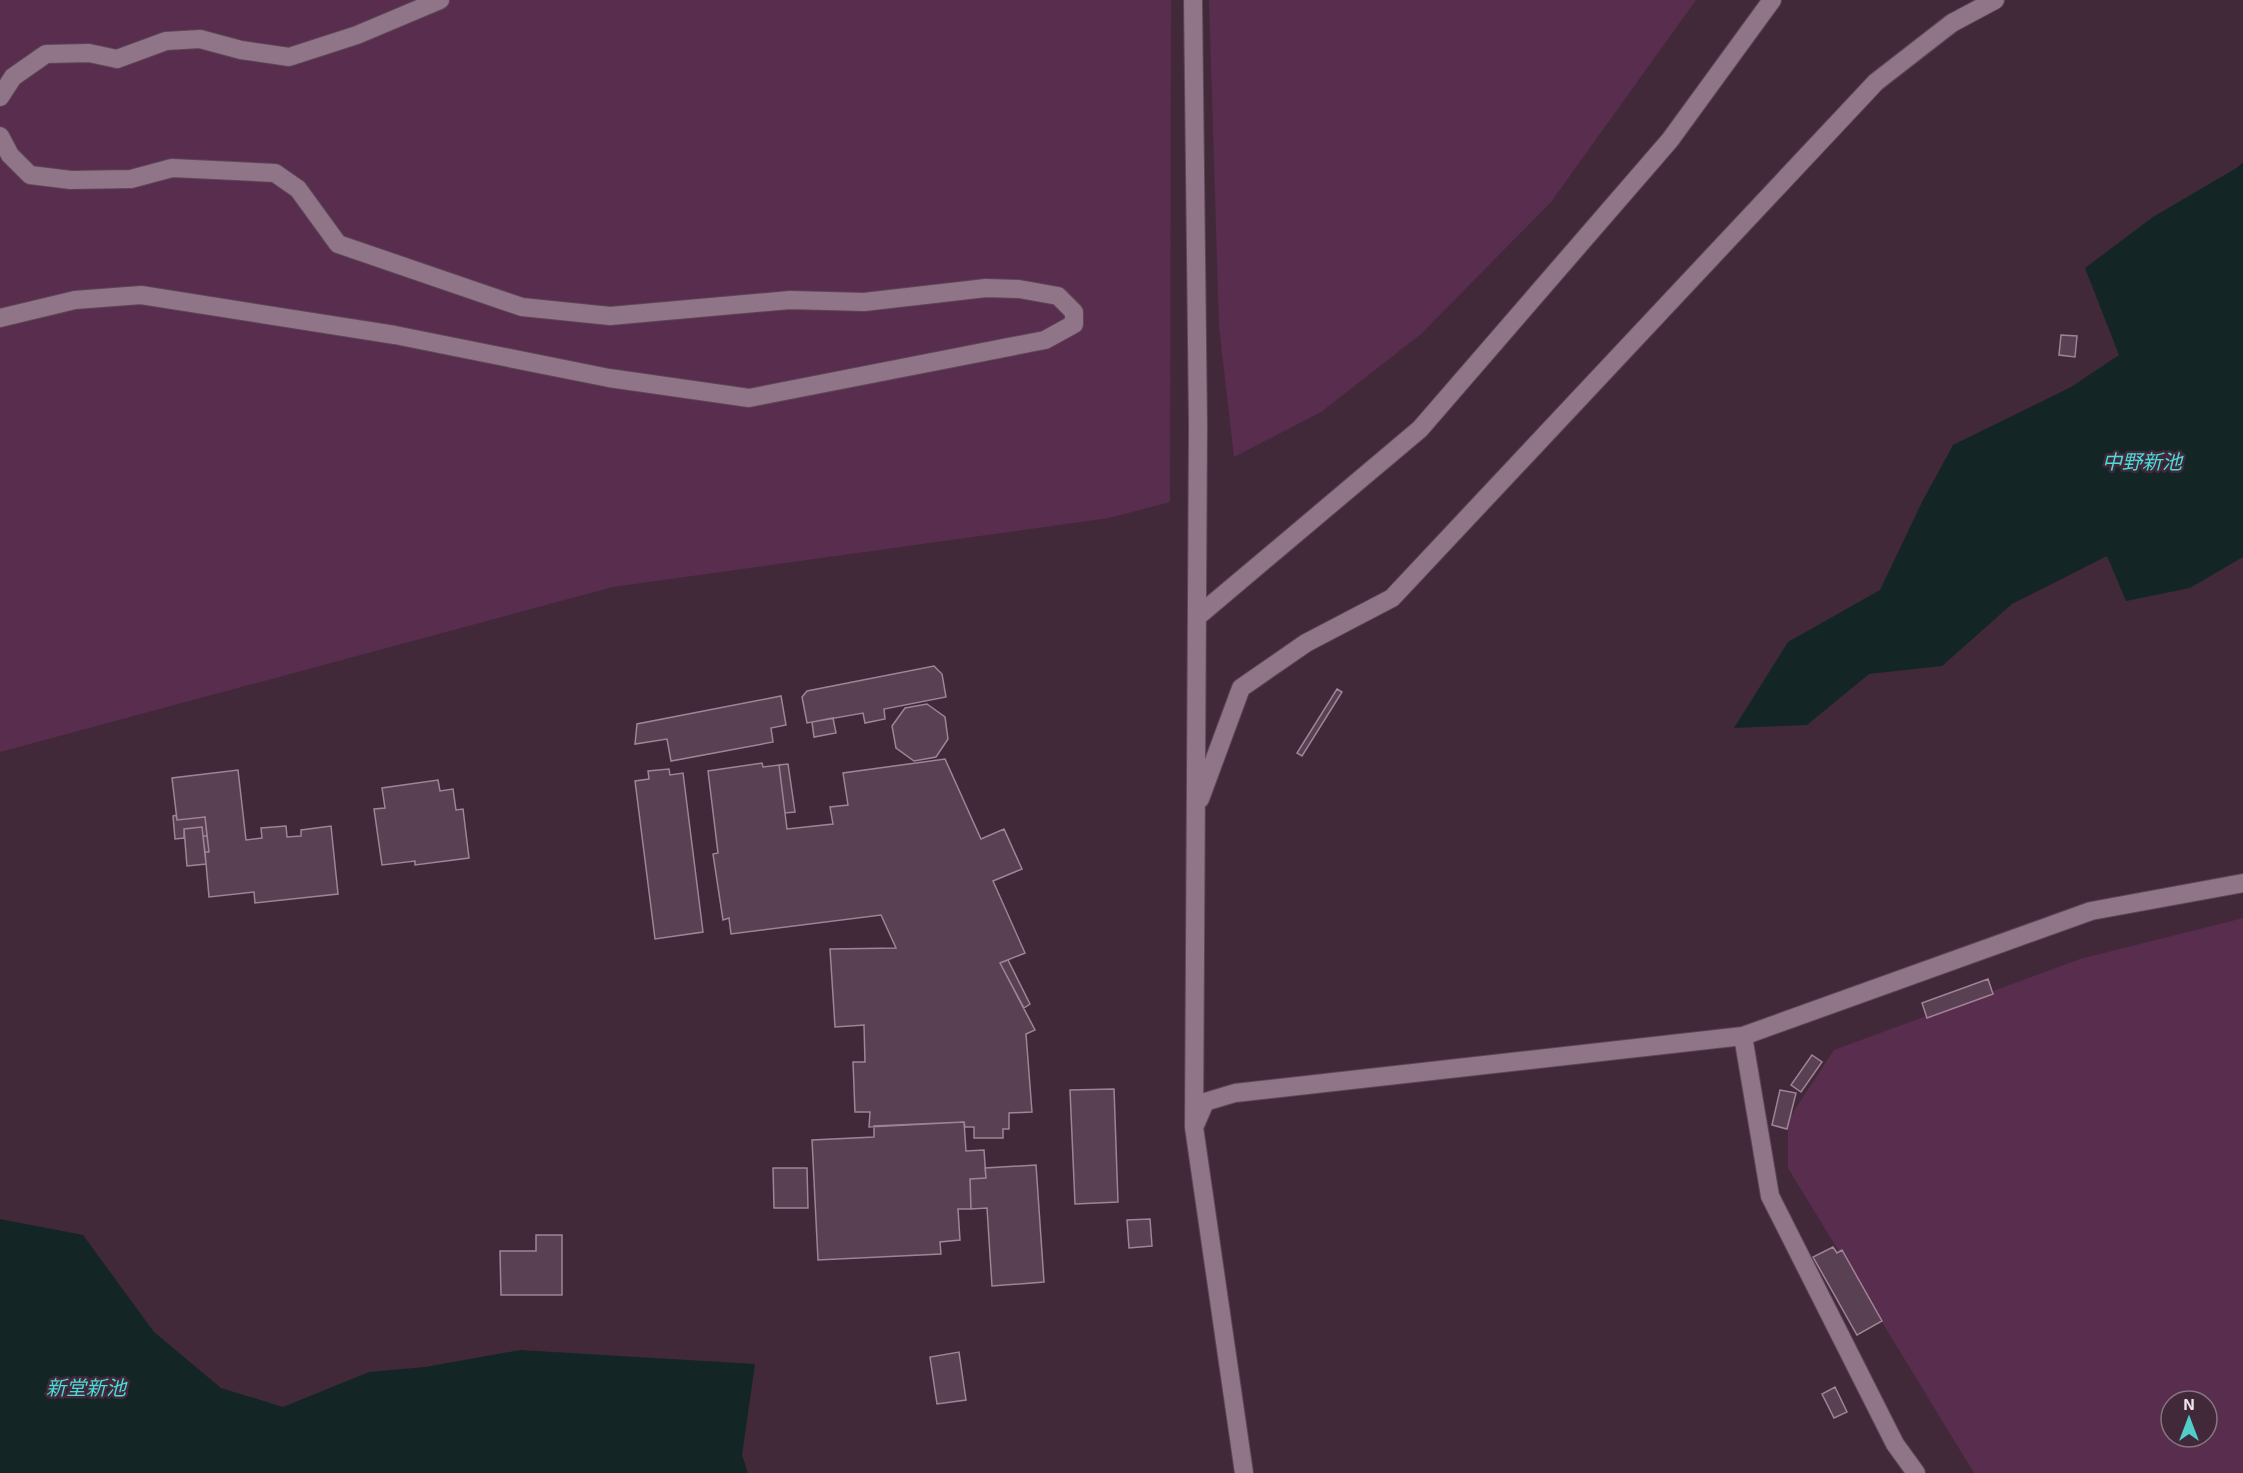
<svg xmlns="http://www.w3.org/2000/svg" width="2243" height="1473" font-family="'Exo 2','Noto Sans JP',sans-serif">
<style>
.green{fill:#582d4e;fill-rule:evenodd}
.water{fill:#132625}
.building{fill:#5a4053;stroke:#a08397;stroke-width:1.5}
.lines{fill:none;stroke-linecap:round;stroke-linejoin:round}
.lane-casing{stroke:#5c4756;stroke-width:20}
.lane{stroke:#907488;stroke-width:18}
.labels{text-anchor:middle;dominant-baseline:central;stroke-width:5;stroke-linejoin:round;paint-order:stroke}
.water-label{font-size:20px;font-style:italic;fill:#49ddda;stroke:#41293a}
</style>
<rect width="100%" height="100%" fill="#41293a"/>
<path class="green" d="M 0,0 L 1171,0 L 1170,502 L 1109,518 L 613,587 L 0,752 Z
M 1209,0 L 1696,0 L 1551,202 L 1421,334 L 1321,412 L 1234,457 L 1219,327 Z
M 2243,918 L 2243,1473 L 1974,1473 L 1788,1168 L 1788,1120 L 1834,1050 L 2080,959 ZM 2171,1401 L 2207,1401 L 2207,1437 L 2171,1437 Z"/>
<path class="water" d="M 2243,162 L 2243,557 L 2190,588 L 2126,601 L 2107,556 L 2012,604 L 1942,666 L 1869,674 L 1807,725 L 1734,728 L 1788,642 L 1880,590 L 1922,502 L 1953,445 L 2071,387 L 2119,355 L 2085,268 L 2153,217 L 2238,167 Z
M 0,1219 L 83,1235 L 154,1332 L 221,1388 L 283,1407 L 369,1372 L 425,1367 L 520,1350 L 755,1364 L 742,1455 L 748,1473 L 0,1473 Z"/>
<path class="building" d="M 2061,335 L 2077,336 L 2075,357 L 2059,355 Z
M 934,666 L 942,674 L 946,697 L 884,709 L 885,719 L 865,723 L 863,713 L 807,723 L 802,697 L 807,691 Z
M 1337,689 L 1342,692 L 1302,756 L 1297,753 Z
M 781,696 L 786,725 L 771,728 L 773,742 L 671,761 L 667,739 L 635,744 L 637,724 Z
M 927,704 L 945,717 L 948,739 L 936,757 L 914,761 L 896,748 L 892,726 L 905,708 Z
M 833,718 L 836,733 L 814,737 L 812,722 Z
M 945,759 L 981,839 L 1004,829 L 1022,869 L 993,881 L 1025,953 L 1000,963 L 1035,1030 L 1026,1034 L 1032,1112 L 1009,1113 L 1009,1129 L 1003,1129 L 1003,1138 L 974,1138 L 974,1127 L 965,1127 L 964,1122 L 869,1127 L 870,1112 L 855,1112 L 853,1062 L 865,1062 L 864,1025 L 835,1027 L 830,949 L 896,948 L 881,915 L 731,934 L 729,918 L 723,920 L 713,854 L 718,853 L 708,771 L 762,763 L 763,767 L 779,765 L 787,829 L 833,824 L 830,807 L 848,805 L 843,773 Z
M 788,764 L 795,812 L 785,813 L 779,765 Z
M 669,769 L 670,775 L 683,773 L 703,932 L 655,939 L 635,781 L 649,779 L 648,771 Z
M 238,770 L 246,840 L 262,838 L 261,828 L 286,826 L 287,837 L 301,836 L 301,830 L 331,826 L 338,894 L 255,903 L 254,892 L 209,897 L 205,852 L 209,852 L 205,817 L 177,820 L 172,778 Z
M 438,780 L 440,791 L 453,789 L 456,810 L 463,809 L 469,858 L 415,865 L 415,861 L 382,865 L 374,809 L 385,808 L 382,788 Z
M 176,815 L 177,820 L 205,817 L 207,836 L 203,836 L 202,827 L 184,829 L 184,838 L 175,839 L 173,816 Z
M 202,827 L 206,864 L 187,866 L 184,829 Z
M 203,836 L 207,836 L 209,852 L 205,852 Z
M 1008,960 L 1030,1004 L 1024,1008 L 1000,963 Z
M 1988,979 L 1993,994 L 1927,1018 L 1922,1003 Z
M 1812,1055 L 1822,1062 L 1801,1092 L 1791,1085 Z
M 1114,1089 L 1118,1202 L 1075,1204 L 1070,1090 Z
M 1780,1090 L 1796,1093 L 1787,1129 L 1772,1125 Z
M 964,1122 L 966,1151 L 984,1150 L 986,1178 L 970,1179 L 971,1209 L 958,1209 L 960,1240 L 940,1242 L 941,1254 L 818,1260 L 812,1140 L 874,1137 L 874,1126 Z
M 1036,1165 L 1044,1282 L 992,1286 L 987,1208 L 971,1209 L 970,1179 L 986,1178 L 985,1168 Z
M 773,1168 L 807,1168 L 808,1208 L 774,1208 Z
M 1150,1219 L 1152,1246 L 1129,1248 L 1127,1220 Z
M 536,1235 L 562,1235 L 562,1295 L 501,1295 L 500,1251 L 536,1251 Z
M 1833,1247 L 1837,1253 L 1842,1250 L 1882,1321 L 1857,1335 L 1813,1257 Z
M 959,1352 L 966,1400 L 937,1404 L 930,1357 Z
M 1835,1387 L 1847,1412 L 1834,1418 L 1822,1394 Z"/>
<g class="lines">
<g class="lane-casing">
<path id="lane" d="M 1193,0 L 1198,425 L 1194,1127 L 1244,1473
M 0,97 L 13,77 L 46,54 L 89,53 L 117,59 L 166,41 L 200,39 L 241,50 L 289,57 L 357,35 L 440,0
M 0,136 L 10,155 L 30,175 L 71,180 L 131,179 L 172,168 L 275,173 L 298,189 L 338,244 L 522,307 L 610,316 L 790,300 L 864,302 L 986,288 L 1019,289 L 1058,296 L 1074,312 L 1074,324 L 1045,340 L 749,398 L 609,378 L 395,335 L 141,295 L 75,300 L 0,318
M 1197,617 L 1420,429 L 1670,140 L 1772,0
M 1200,799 L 1241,688 L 1306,643 L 1392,598 L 1876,82 L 1952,23 L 1995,0
M 1743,1036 L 1770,1196 L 1895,1444 L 1916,1473
M 1196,1123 L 1205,1102 L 1235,1093 L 1743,1036 L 2091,911 L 2243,883"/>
</g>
<use href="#lane" class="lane"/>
</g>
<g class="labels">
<g class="water-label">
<text x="2142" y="461">中野新池</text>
<text x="86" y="1387">新堂新池</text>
</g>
</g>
<g transform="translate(2189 1419)"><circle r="28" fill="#41293a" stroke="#877381" stroke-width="1.5"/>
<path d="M0-4.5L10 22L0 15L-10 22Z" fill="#53cdca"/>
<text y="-9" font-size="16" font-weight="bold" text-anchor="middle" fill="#f1e1ec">N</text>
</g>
</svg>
